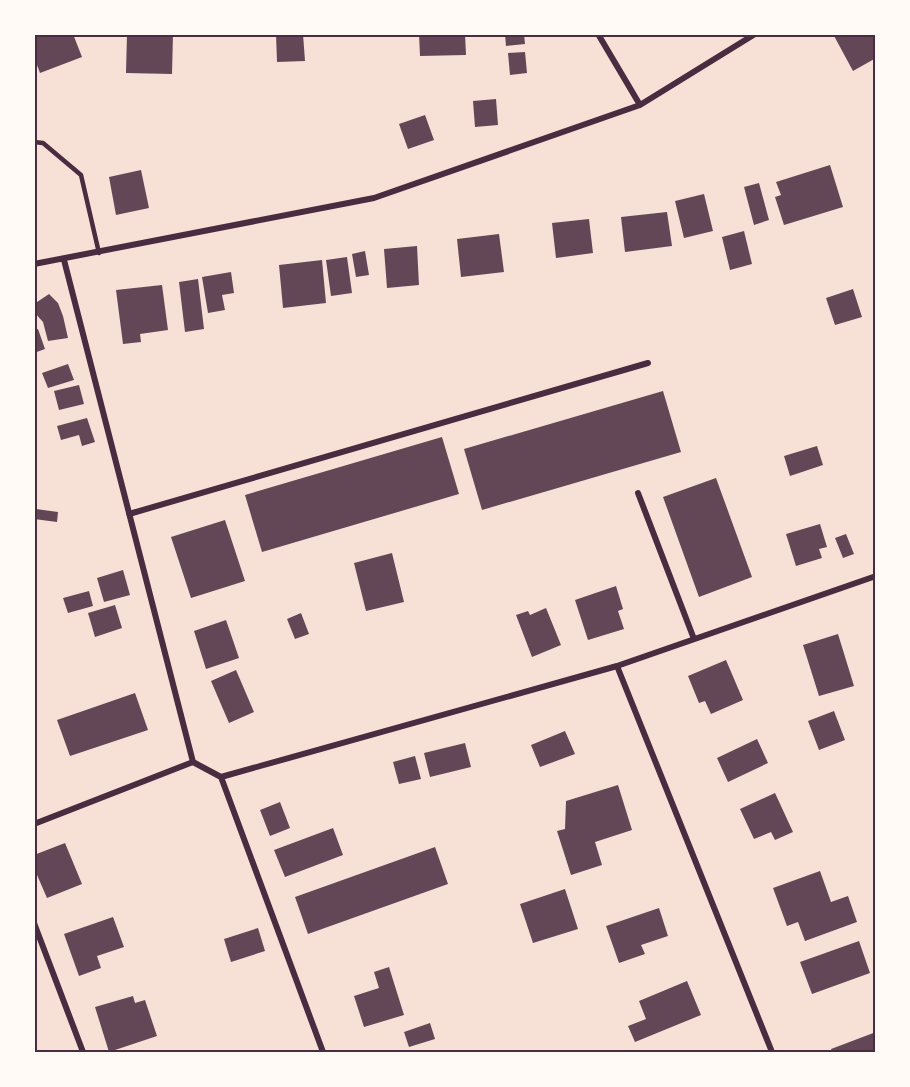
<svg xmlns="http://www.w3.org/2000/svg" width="910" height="1087" font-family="'DejaVu Sans',sans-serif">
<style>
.building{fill:#644757}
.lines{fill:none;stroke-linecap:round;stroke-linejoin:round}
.service{stroke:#4a2c40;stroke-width:4.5}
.minor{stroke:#4a2c40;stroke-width:6}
.neatline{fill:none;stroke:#4a2c40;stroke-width:2}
</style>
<rect width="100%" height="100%" fill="#f7e1d7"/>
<path class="building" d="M 34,34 L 73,34 L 82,57 L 40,73 L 34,57 Z
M 127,34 L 173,34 L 172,74 L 126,73 Z
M 276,34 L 303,34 L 305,61 L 277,62 Z
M 419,34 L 465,34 L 466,55 L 420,56 Z
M 505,34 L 524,34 L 525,44 L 506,46 Z
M 833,34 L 876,34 L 876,58 L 853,71 Z
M 525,52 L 527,73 L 510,75 L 508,53 Z
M 496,99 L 498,125 L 475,127 L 473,101 Z
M 425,115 L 434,140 L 408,149 L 399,124 Z
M 830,165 L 843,207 L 784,225 L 775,197 L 781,195 L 776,182 Z
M 141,170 L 149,208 L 116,215 L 109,177 Z
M 759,183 L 769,220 L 754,225 L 744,187 Z
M 704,194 L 713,231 L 684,238 L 675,201 Z
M 667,212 L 672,246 L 625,252 L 621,217 Z
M 589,219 L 593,253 L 556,258 L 552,223 Z
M 744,231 L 752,264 L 730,270 L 722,237 Z
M 499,234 L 504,272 L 461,277 L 457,239 Z
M 417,246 L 419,285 L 387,288 L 384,249 Z
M 365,251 L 369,275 L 356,277 L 352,254 Z
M 347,257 L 352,293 L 331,296 L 326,260 Z
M 322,260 L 326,303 L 283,308 L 279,265 Z
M 231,272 L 234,293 L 222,295 L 225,310 L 208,313 L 202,277 Z
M 198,279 L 204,329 L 185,332 L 179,282 Z
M 162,285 L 168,330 L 140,334 L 141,342 L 123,344 L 116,290 Z
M 853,289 L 862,317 L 835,325 L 826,298 Z
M 49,294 L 58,303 L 63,316 L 68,338 L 48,341 L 43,322 L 34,312 L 34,304 Z
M 38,329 L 45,349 L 34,353 L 34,330 Z
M 68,364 L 74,380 L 48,388 L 42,373 Z
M 79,385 L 84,404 L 59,410 L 54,391 Z
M 663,391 L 681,452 L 482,510 L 464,449 Z
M 87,418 L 95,442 L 82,446 L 79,435 L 61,440 L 57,426 Z
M 442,437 L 459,494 L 262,552 L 245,495 Z
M 817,446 L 823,465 L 790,476 L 784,456 Z
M 716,478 L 752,577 L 699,597 L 663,497 Z
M 36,509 L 58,512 L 57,522 L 34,519 Z
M 225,520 L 245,581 L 191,598 L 171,537 Z
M 820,524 L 827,547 L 819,549 L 822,558 L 796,566 L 786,534 Z
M 846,534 L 854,554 L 843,558 L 835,538 Z
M 392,553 L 404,602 L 366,611 L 354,563 Z
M 123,570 L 130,595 L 104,602 L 97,578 Z
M 616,586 L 623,609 L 618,611 L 624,629 L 588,640 L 575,600 Z
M 89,591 L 93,606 L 68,613 L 63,598 Z
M 115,605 L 122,628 L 95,637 L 88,613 Z
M 546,608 L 561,645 L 532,657 L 516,615 L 528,611 L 530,615 Z
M 301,613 L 309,634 L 295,639 L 287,619 Z
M 226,620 L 239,658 L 206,669 L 194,631 Z
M 838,634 L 854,686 L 819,696 L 803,645 Z
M 726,660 L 743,700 L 711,714 L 705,701 L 699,703 L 688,676 Z
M 236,670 L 254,712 L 229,723 L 211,681 Z
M 135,693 L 148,730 L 70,756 L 57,720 Z
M 834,711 L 845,740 L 819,750 L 808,721 Z
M 565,731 L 575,754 L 540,767 L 531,745 Z
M 757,739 L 768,763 L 728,782 L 717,758 Z
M 465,743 L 471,767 L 430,777 L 424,753 Z
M 415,756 L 421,779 L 399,784 L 393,762 Z
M 618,785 L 632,830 L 595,842 L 602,865 L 571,875 L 557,831 L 565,829 L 566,801 Z
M 775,793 L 793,832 L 775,840 L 771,832 L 754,839 L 740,809 Z
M 280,802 L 290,828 L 270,836 L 260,810 Z
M 333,828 L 343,855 L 285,877 L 274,850 Z
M 65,843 L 82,884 L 47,898 L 34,868 L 34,855 Z
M 435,847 L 448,884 L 308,934 L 295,897 Z
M 820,871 L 831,902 L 848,896 L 857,922 L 805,941 L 798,922 L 787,926 L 773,888 Z
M 565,889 L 578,929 L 533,943 L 520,904 Z
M 659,908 L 668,936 L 641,945 L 645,954 L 619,963 L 606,926 Z
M 113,917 L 124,947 L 97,956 L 101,968 L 79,976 L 64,934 Z
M 258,928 L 265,951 L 231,962 L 224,939 Z
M 859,941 L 870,973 L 812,994 L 800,962 Z
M 389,967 L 404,1015 L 364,1027 L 354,996 L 379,988 L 374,972 Z
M 687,981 L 701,1015 L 635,1042 L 628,1026 L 646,1019 L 639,1001 Z
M 133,996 L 135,1003 L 145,1000 L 157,1036 L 109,1052 L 95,1007 Z
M 430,1023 L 435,1039 L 409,1047 L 404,1032 Z
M 876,1032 L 876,1052 L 832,1052 L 831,1049 Z"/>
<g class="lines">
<path class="service" d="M 34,142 L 43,143 L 81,175 L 99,253"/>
<path class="minor" d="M 598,34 L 640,105 L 755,34
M 64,260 L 193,762
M 34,264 L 374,198 L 640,105
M 638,493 L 694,639
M 129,514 L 648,363
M 617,666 L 772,1052
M 221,777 L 323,1052
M 34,824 L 193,762 L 221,777 L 617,666 L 876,576
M 34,923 L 83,1052"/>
</g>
<rect width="910" height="1087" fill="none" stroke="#fffaf5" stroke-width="72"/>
<rect x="36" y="36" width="838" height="1015" class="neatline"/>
</svg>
